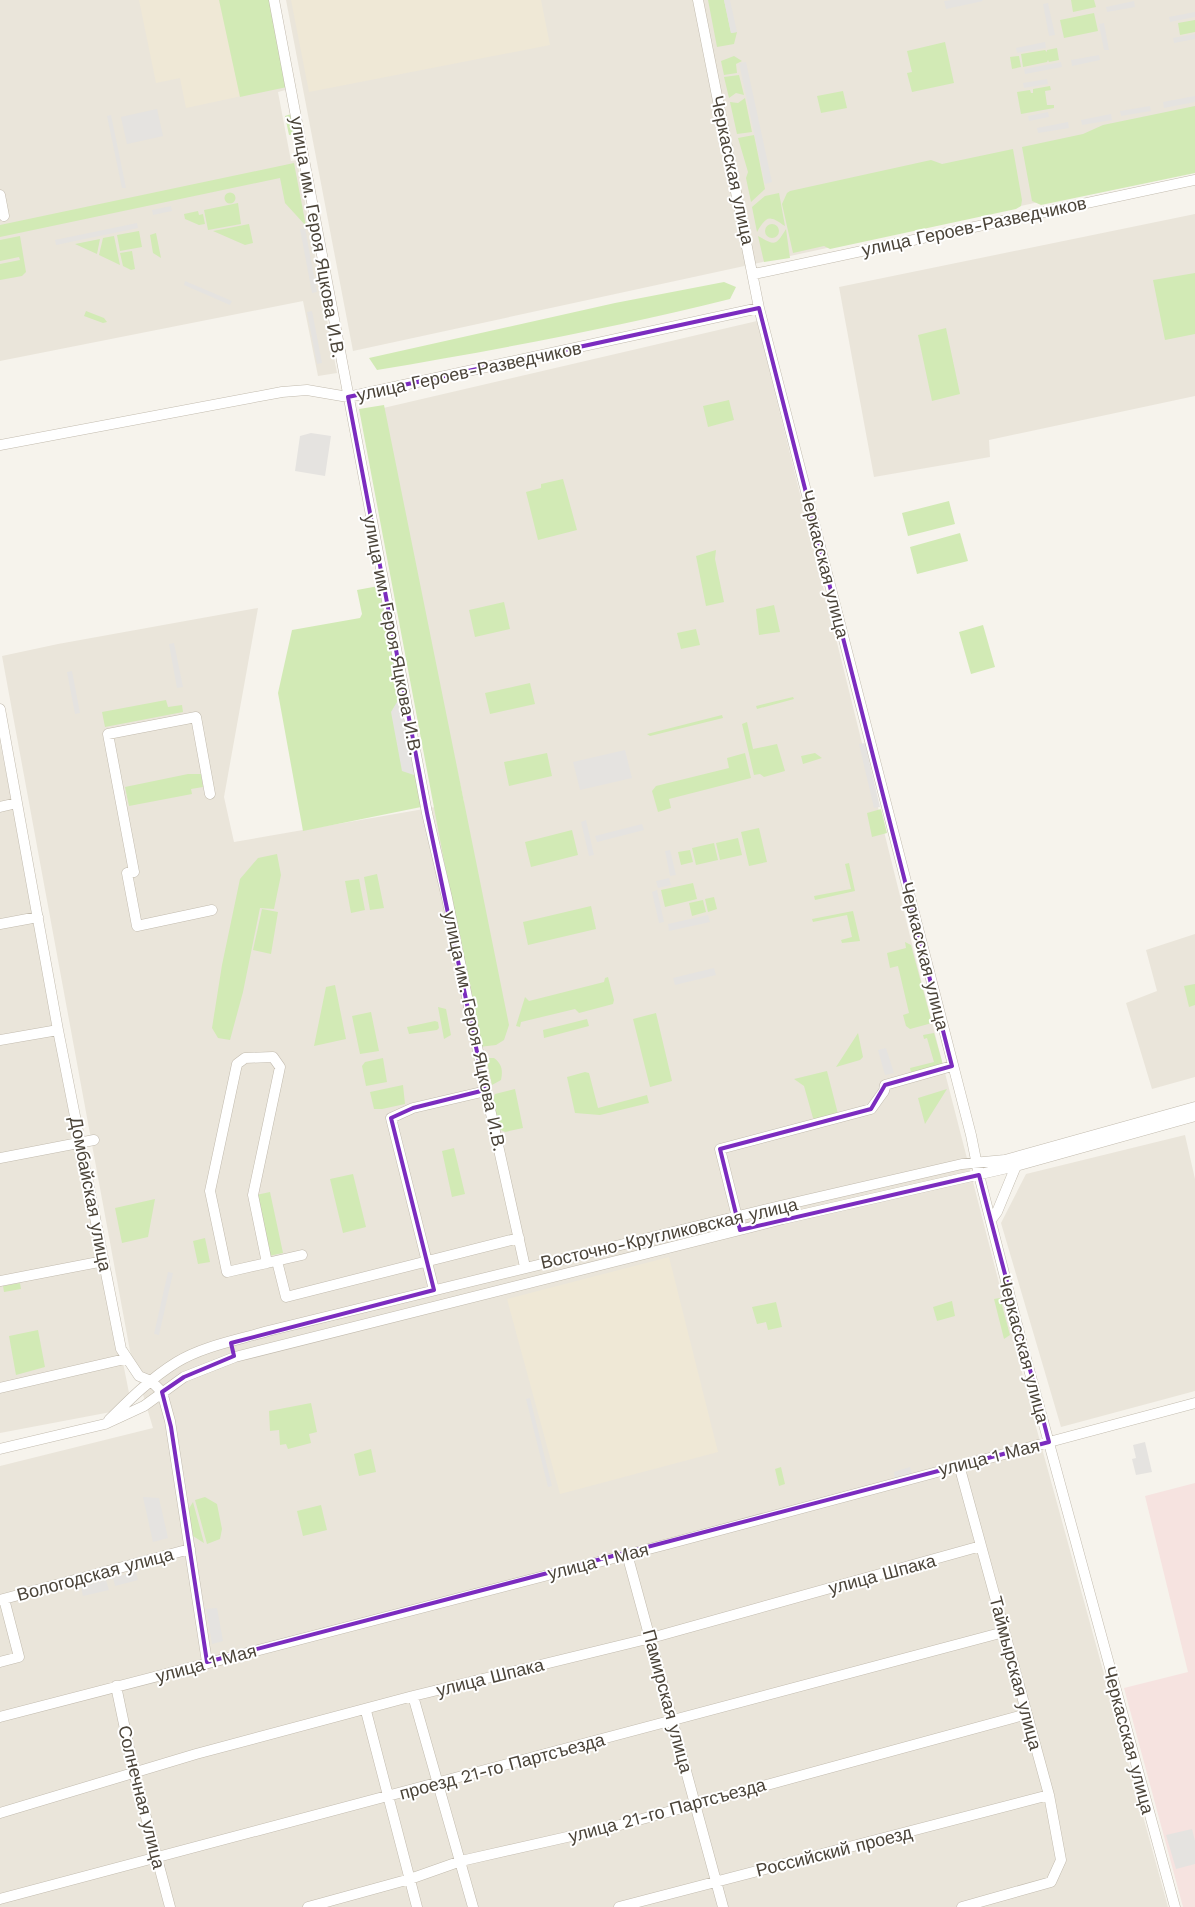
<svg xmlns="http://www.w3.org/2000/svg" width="1195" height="1907" font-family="'Work Sans',sans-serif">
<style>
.residential{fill:#eae5da}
.education{fill:#efe8d6}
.medical{fill:#f6e3e0}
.green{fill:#d2eab5}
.parking{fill:#e5e3e0}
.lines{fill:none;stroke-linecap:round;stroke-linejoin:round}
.minor-casing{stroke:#c2bbae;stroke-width:11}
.minor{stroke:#fff;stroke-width:10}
.marked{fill:none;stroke:#7b2cbf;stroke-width:4;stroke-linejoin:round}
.labels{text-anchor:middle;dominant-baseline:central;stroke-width:4;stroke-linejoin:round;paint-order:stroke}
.street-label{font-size:18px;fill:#4b4439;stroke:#fff}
</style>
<rect width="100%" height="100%" fill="#f6f3ec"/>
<path class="residential" d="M 0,0 L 272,0 L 289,89 L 278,92 L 291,161 L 297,160 L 337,373 L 318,376 L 303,301 L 0,361 Z
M 286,0 L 1195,0 L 1195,168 L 353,351 Z
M 1195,214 L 1195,396 L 989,440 L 990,457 L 874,477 L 839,287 Z
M 757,321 L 917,964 L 1035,1423 L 1168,1907 L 0,1907 L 0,1466 L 153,1428 L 130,1351 L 2,656 L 58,644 L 258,608 L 224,797 L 234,842 L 464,802 L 379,409 Z
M 0,742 L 132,1408 L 0,1433 Z
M 1195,934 L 1195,1077 L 1152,1089 L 1126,1003 L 1157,991 L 1146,950 Z
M 1185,1135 L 1195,1179 L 1195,1391 L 1061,1427 L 1001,1223 L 1026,1174 Z"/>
<path class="education" d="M 139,0 L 236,0 L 256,93 L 186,108 L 180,78 L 156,83 Z
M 291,0 L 541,0 L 550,45 L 309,92 Z
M 669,1257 L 718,1452 L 560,1494 L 507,1299 Z"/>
<path class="medical" d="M 1195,1483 L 1195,1907 L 1183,1907 L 1124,1688 L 1188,1672 L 1145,1496 Z"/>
<path class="green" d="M 219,0 L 271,0 L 287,87 L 240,97 Z
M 708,0 L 724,0 L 731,33 L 737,32 L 734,44 L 717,47 Z
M 1071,0 L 1094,0 L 1096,7 L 1073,12 Z
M 1094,13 L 1098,31 L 1064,38 L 1060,20 Z
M 1195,20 L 1195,32 L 1180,35 L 1178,23 Z
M 945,42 L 954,83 L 912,92 L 907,73 L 912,72 L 907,51 Z
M 1057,48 L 1059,60 L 1049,62 L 1048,60 L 1047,62 L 1023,67 L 1021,54 L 1045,50 L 1047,52 L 1047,50 Z
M 734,56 L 742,61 L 736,64 L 737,73 L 724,75 L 721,61 Z
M 1019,56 L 1021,67 L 1012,69 L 1010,57 Z
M 739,75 L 744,95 L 736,93 L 729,98 L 724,77 Z
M 1050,86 L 1051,90 L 1045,91 L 1047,105 L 1054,105 L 1054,108 L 1021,114 L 1017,92 L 1030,90 L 1031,93 L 1033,93 L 1033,89 Z
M 843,91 L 847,108 L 821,113 L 817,96 Z
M 745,98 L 752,132 L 737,134 L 730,102 L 738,103 Z
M 1195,106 L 1195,173 L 1041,205 L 1032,201 L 1022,147 L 1083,134 L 1103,125 Z
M 291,114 L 295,134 L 289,135 L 285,116 Z
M 754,135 L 765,189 L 751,202 L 746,178 L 748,172 L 738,138 Z
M 1013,149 L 1022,200 L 1021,206 L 1016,209 L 830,249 L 824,246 L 793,253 L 782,204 L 787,193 L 790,191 L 931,160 L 942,164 Z
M 294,163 L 306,226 L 285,203 L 280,178 L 0,237 L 0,225 Z
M224.5 198a5.5 5.5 0 1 1 11 0a5.5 5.5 0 1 1-11 0Z
M 779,193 L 785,226 C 769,215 767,215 757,232 L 752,207 L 765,196 Z
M 238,203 L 241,224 L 208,230 L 204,210 Z
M 198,211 L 199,215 L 203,214 L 205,224 L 199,225 L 185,219 L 184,214 Z
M765 231a7 7 0 1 1 14 0a7 7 0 1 1-14 0Z
M 249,224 L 253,243 L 245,245 L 213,231 Z
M 786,229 L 790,258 L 764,262 L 758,236 C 775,245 775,247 786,229 Z
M 139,231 L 142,247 L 120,251 L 117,235 Z
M 156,233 L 161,258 L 153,253 L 150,235 Z
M 20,236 L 26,272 L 22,276 L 0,280 L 0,264 L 20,260 L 19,257 L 0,261 L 0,240 Z
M 114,236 L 120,265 L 99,255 L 103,238 Z
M 100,239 L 97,254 L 75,244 Z
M 132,251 L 135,269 L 131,270 L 123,266 L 120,253 Z
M 1195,273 L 1195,334 L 1165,340 L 1153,280 Z
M 724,282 L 736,287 L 730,299 C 614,328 495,350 377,370 L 369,358 L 615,303 Z
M 86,311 L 104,318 L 107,322 L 103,323 L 84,316 Z
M 946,328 L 960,394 L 932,401 L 918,335 Z
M 729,400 L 734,420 L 708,427 L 703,406 Z
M 384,405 L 509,1025 L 504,1040 L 496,1045 L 479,1047 L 359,409 Z
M 563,479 L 577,530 L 538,540 L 526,492 L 541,488 L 541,484 Z
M 949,501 L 955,524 L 908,536 L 902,513 Z
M 960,533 L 968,561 L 917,574 L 910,547 Z
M 716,550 L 715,559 L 724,602 L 706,606 L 696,556 Z
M 384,585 L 426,806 L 303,831 L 278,693 L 292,630 L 360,618 L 362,614 L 357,590 Z
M 504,602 L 510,629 L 475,637 L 469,610 Z
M 774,605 L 780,632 L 759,635 L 756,609 Z
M 983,625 L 995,667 L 971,674 L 959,632 Z
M 696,629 L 700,645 L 681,649 L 677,633 Z
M 530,683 L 535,704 L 490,714 L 485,693 Z
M 793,697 L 794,699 L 757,709 L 756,706 Z
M 166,700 L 168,707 L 182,705 L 183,712 L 105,727 L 102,712 Z
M 722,715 L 723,718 L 650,736 L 647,734 Z
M 747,722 L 753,749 L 777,744 L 785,771 L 764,777 L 760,774 L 754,775 L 742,724 Z
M 547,753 L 552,776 L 509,786 L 504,762 Z
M 745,753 L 751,778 L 669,799 L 671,808 L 658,812 L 652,791 L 656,786 L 729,768 L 727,758 Z
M 815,753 L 822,758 L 803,764 L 801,756 Z
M 188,774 L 201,774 L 203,787 L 191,789 L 192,794 L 129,806 L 125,787 Z
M 881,809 L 887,833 L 872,837 L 867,813 Z
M 759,828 L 767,862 L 749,866 L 741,832 Z
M 572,830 L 578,855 L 531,867 L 525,842 Z
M 738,838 L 742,855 L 720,860 L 716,843 Z
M 714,843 L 718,860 L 696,865 L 692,848 Z
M 690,850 L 693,862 L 681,865 L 678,852 Z
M 277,854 L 281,875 L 274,909 L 260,908 L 243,992 L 230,1040 L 218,1038 L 212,1028 L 222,965 L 240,879 L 258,858 Z
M 849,863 L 855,891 L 815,900 L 814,896 L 851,889 L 845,864 Z
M 377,874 L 384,908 L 370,910 L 364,877 Z
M 359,879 L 365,910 L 351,913 L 345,881 Z
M 693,883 L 697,899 L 665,907 L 661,890 Z
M 714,897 L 717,909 L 708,912 L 705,899 Z
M 703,900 L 706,912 L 692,916 L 689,903 Z
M 591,906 L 596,929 L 528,945 L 523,922 Z
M 262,909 L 278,912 L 271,954 L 253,950 Z
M 853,911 L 860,941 L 842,943 L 841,940 L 852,937 L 847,915 L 813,922 L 812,919 Z
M 905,942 L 911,945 L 932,1023 L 910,1029 L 906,1026 L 903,1015 L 909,1013 L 898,966 L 890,968 L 887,953 L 906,948 Z
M 608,977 L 614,1000 L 613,1004 L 579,1013 L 575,1009 L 521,1022 L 520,1027 L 516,1026 L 525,997 L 529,1001 L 604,982 L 605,978 Z
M 1195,984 L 1195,1005 L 1189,1007 L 1184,986 Z
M 335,985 L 346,1039 L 314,1046 L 326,987 Z
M 438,1007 L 446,1009 L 451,1035 L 444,1039 Z
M 371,1012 L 379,1051 L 360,1054 L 352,1016 Z
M 656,1013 L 672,1081 L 650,1087 L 633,1019 Z
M 587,1019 L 589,1026 L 544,1038 L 543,1030 Z
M 435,1021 L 438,1022 L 439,1028 L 437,1030 L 409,1034 L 407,1027 Z
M 858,1033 L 863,1057 L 860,1060 L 836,1067 Z
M 934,1033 L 943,1065 L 911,1073 L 910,1068 L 934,1062 L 927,1038 L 924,1039 L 923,1035 Z
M 383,1058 L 387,1082 L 366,1086 L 362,1066 L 365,1062 Z
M 489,1058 L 494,1058 C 502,1064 503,1070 501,1080 L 492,1085 L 487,1062 Z
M 827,1071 L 838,1114 L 816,1120 L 813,1118 L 804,1086 L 794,1079 Z
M 585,1072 L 589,1073 L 598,1108 L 647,1095 L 649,1103 L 600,1115 L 575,1113 L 567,1077 Z
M 403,1085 L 405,1104 L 382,1109 L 374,1109 L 370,1092 Z
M 515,1089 L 523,1128 L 505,1132 L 497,1128 L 492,1101 L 495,1094 Z
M 947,1089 L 925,1124 L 918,1098 Z
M 454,1148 L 465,1194 L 452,1197 L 442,1151 Z
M 353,1174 L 366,1227 L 343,1233 L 330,1179 Z
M 270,1192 L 283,1253 L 269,1256 L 256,1195 Z
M 155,1199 L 148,1237 L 122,1243 L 115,1208 Z
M 205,1238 L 210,1262 L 198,1264 L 193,1241 Z
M 20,1283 L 21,1289 L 4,1292 L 3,1286 Z
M 1000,1298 L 1010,1335 L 1004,1339 L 994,1299 Z
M 952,1301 L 955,1316 L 937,1321 L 933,1307 Z
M 776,1302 L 782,1327 L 768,1330 L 766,1322 L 757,1324 L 752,1307 Z
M 38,1330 L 45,1367 L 16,1375 L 9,1336 Z
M 311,1403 L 317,1432 L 309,1434 L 311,1443 L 288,1449 L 286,1444 L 280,1445 L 279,1430 L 270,1431 L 269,1411 Z
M 371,1449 L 376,1472 L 359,1476 L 354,1454 Z
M 781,1467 L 785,1484 L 779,1486 L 775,1469 Z
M 205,1497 L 217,1504 L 222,1529 L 220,1539 L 207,1544 L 195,1500 Z
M 193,1502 L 204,1543 L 193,1536 L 188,1510 Z
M 321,1505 L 327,1530 L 303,1536 L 297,1511 Z"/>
<path class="parking" d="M 724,0 L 730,0 L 737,32 L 731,33 Z
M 951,0 L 982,0 L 983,1 L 946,9 L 944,1 Z
M 1134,1 L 1135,7 L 1107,12 L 1106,7 Z
M 1048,3 L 1055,35 L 1049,36 L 1043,4 Z
M 1195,12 L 1195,17 L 1170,22 L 1169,17 Z
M 1104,23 L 1109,50 L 1104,50 L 1099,24 Z
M 1195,34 L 1195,39 L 1174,43 L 1173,38 Z
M 1045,42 L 1046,48 L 1017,53 L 1016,48 Z
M 1099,55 L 1100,60 L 1072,66 L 1071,60 Z
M 746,62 L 772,182 L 765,184 L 739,63 Z
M 1061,62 L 1062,67 L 1025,74 L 1024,69 Z
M 1047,79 L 1048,84 L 1024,88 L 1023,83 Z
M 1195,96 L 1195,102 L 1164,108 L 1163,102 Z
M 1150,106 L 1151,111 L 1121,116 L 1120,111 Z
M 157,109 L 163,136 L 127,144 L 121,117 Z
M 1048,112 L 1049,117 L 1029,121 L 1028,116 Z
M 1111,114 L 1112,120 L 1082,125 L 1081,120 Z
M 111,115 L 126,188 L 122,188 L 107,116 Z
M 1068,122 L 1069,128 L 1038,133 L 1037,128 Z
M 171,206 L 172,211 L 153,215 L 152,210 Z
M 137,223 L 138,228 L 56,245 L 55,240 Z
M 305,228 L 317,292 L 312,293 L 300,229 Z
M 185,281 L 232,301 L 230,305 L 184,285 Z
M 312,311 L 322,363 L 317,364 L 307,312 Z
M 311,433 L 331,436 L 325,476 L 295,471 L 300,436 Z
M 174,643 L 183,687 L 177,688 L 169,644 Z
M 72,671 L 80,713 L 75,714 L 67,672 Z
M 400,697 L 417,776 L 402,771 L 391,712 Z
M 865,743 L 880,807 L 874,808 L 859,744 Z
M 625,750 L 632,778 L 580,790 L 573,762 Z
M 586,820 L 594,855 L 589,856 L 581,822 Z
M 642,824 L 644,830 L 597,842 L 595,836 Z
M 670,850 L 676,875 L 670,876 L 665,851 Z
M 669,878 L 671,885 L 658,888 L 656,881 Z
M 657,890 L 664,922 L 659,923 L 652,892 Z
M 708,915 L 710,922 L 669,931 L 668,924 Z
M 714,968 L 716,975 L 675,985 L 673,978 Z
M 886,1048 L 894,1073 L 885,1075 L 878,1050 Z
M 168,1272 L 173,1273 L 159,1335 L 154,1334 Z
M 530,1398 L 552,1486 L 548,1487 L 526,1399 Z
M 1145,1442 L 1152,1472 L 1136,1475 L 1132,1459 L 1136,1458 L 1133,1445 Z
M 910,1467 L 912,1474 L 895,1479 L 894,1472 Z
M 143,1497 L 159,1498 L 168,1538 L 153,1542 Z
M 136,1572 L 138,1580 L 115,1586 L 113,1578 Z
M 106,1580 L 109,1590 L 83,1596 L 81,1587 Z
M 217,1608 L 223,1641 L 212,1644 L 206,1609 Z
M 1192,1829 L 1195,1841 L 1195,1864 L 1176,1869 L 1166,1835 Z"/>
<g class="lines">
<g class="minor-casing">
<path id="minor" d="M 274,0 L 427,813 L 447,898 L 486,1091 L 525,1267
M 698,0 L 759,308 L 971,1135 L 979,1175 L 1021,1340 L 1175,1907
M 0,195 L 4,216
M 754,274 L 1195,180
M 0,445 L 282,392 L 307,390 L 348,397 L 759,308
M 0,709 L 58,1030 L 121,1349 L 139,1376 L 151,1381 L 162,1392 L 170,1421 L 207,1662
M 210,794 L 196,717 L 108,734 L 134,872 L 127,873 L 137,926 L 212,910
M 0,807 L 17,803
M 0,924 L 38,917
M 0,1040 L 58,1030
M 0,1158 L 94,1140
M 991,1220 L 997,1212 L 1016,1166
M 738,1221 L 720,1149 L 871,1109 L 884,1091 L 885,1085 L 952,1066
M 277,1261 L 286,1297 L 519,1238
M 267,1263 L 227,1272 L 210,1191 L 237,1064 L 245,1058 L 273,1057 L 280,1067 L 253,1195 L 267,1263 L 302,1255
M 0,1281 L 104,1261
M 434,1290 L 391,1118 L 413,1108 L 486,1091
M 0,1388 L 125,1359
M 109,1420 C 130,1399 151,1378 177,1362 C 203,1346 238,1340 268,1331 L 780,1206 L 962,1164 L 1005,1160 L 1195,1107
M 0,1449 L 105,1424 L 144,1406 L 184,1377 L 235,1357 L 783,1219 L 1016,1166 L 1195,1116
M 959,1465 L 1049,1795 L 1061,1860 L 1051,1882 L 962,1907
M 627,1554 L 723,1907
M 0,1600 L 190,1549
M 0,1662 L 19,1657 L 4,1599
M 116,1686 L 134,1772 L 170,1907
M 413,1696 L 473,1907
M 366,1711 L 417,1907
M 0,1717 L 668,1544 L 1195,1403
M 0,1813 L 196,1754 L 413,1696 L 651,1638 L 981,1546
M 0,1899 L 1004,1632
M 308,1907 L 410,1879 L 461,1861 L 620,1825 L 1027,1714
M 619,1907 L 1049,1795"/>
</g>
<use href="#minor" class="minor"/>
</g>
<path class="marked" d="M 759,308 L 952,1066 L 885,1085 L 871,1109 L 720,1149 L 740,1230 L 979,1175 L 1049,1442 L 207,1662 L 171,1427 L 162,1392 L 184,1377 L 234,1356 L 231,1343 L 434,1290 L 391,1118 L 413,1108 L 485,1090 L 427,813 L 348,397 Z"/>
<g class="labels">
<g class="street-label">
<text transform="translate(733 170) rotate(78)">Черкасская улица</text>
<text transform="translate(974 226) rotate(-12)">улица Героев-Разведчиков</text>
<text transform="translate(318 237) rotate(80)">улица им. Героя Яцкова И.В.</text>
<text transform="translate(469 371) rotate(-12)">улица Героев-Разведчиков</text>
<text transform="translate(825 564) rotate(76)">Черкасская улица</text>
<text transform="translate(393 635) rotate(79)">улица им. Героя Яцкова И.В.</text>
<text transform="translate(925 956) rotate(76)">Черкасская улица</text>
<text transform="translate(475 1031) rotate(78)">улица им. Героя Яцкова И.В.</text>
<text transform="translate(91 1194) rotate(79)">Домбайская улица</text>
<text transform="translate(669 1233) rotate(-13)">Восточно-Кругликовская улица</text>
<text transform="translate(1024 1349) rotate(75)">Черкасская улица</text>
<text transform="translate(989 1457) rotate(-14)">улица 1 Мая</text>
<text transform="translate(598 1561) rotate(-14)">улица 1 Мая</text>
<text transform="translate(95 1574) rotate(-15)">Вологодская улица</text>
<text transform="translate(882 1574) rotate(-15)">улица Шпака</text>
<text transform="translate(206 1663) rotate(-15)">улица 1 Мая</text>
<text transform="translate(1016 1673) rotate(75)">Таймырская улица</text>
<text transform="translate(490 1677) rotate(-14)">улица Шпака</text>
<text transform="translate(668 1701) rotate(75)">Памирская улица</text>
<text transform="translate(1129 1740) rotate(75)">Черкасская улица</text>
<text transform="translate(502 1766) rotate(-15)">проезд 21-го Партсъезда</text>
<text transform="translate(142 1797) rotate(76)">Солнечная улица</text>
<text transform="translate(667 1810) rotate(-15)">улица 21-го Партсъезда</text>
<text transform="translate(834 1851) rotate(-14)">Российский проезд</text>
</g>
</g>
</svg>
